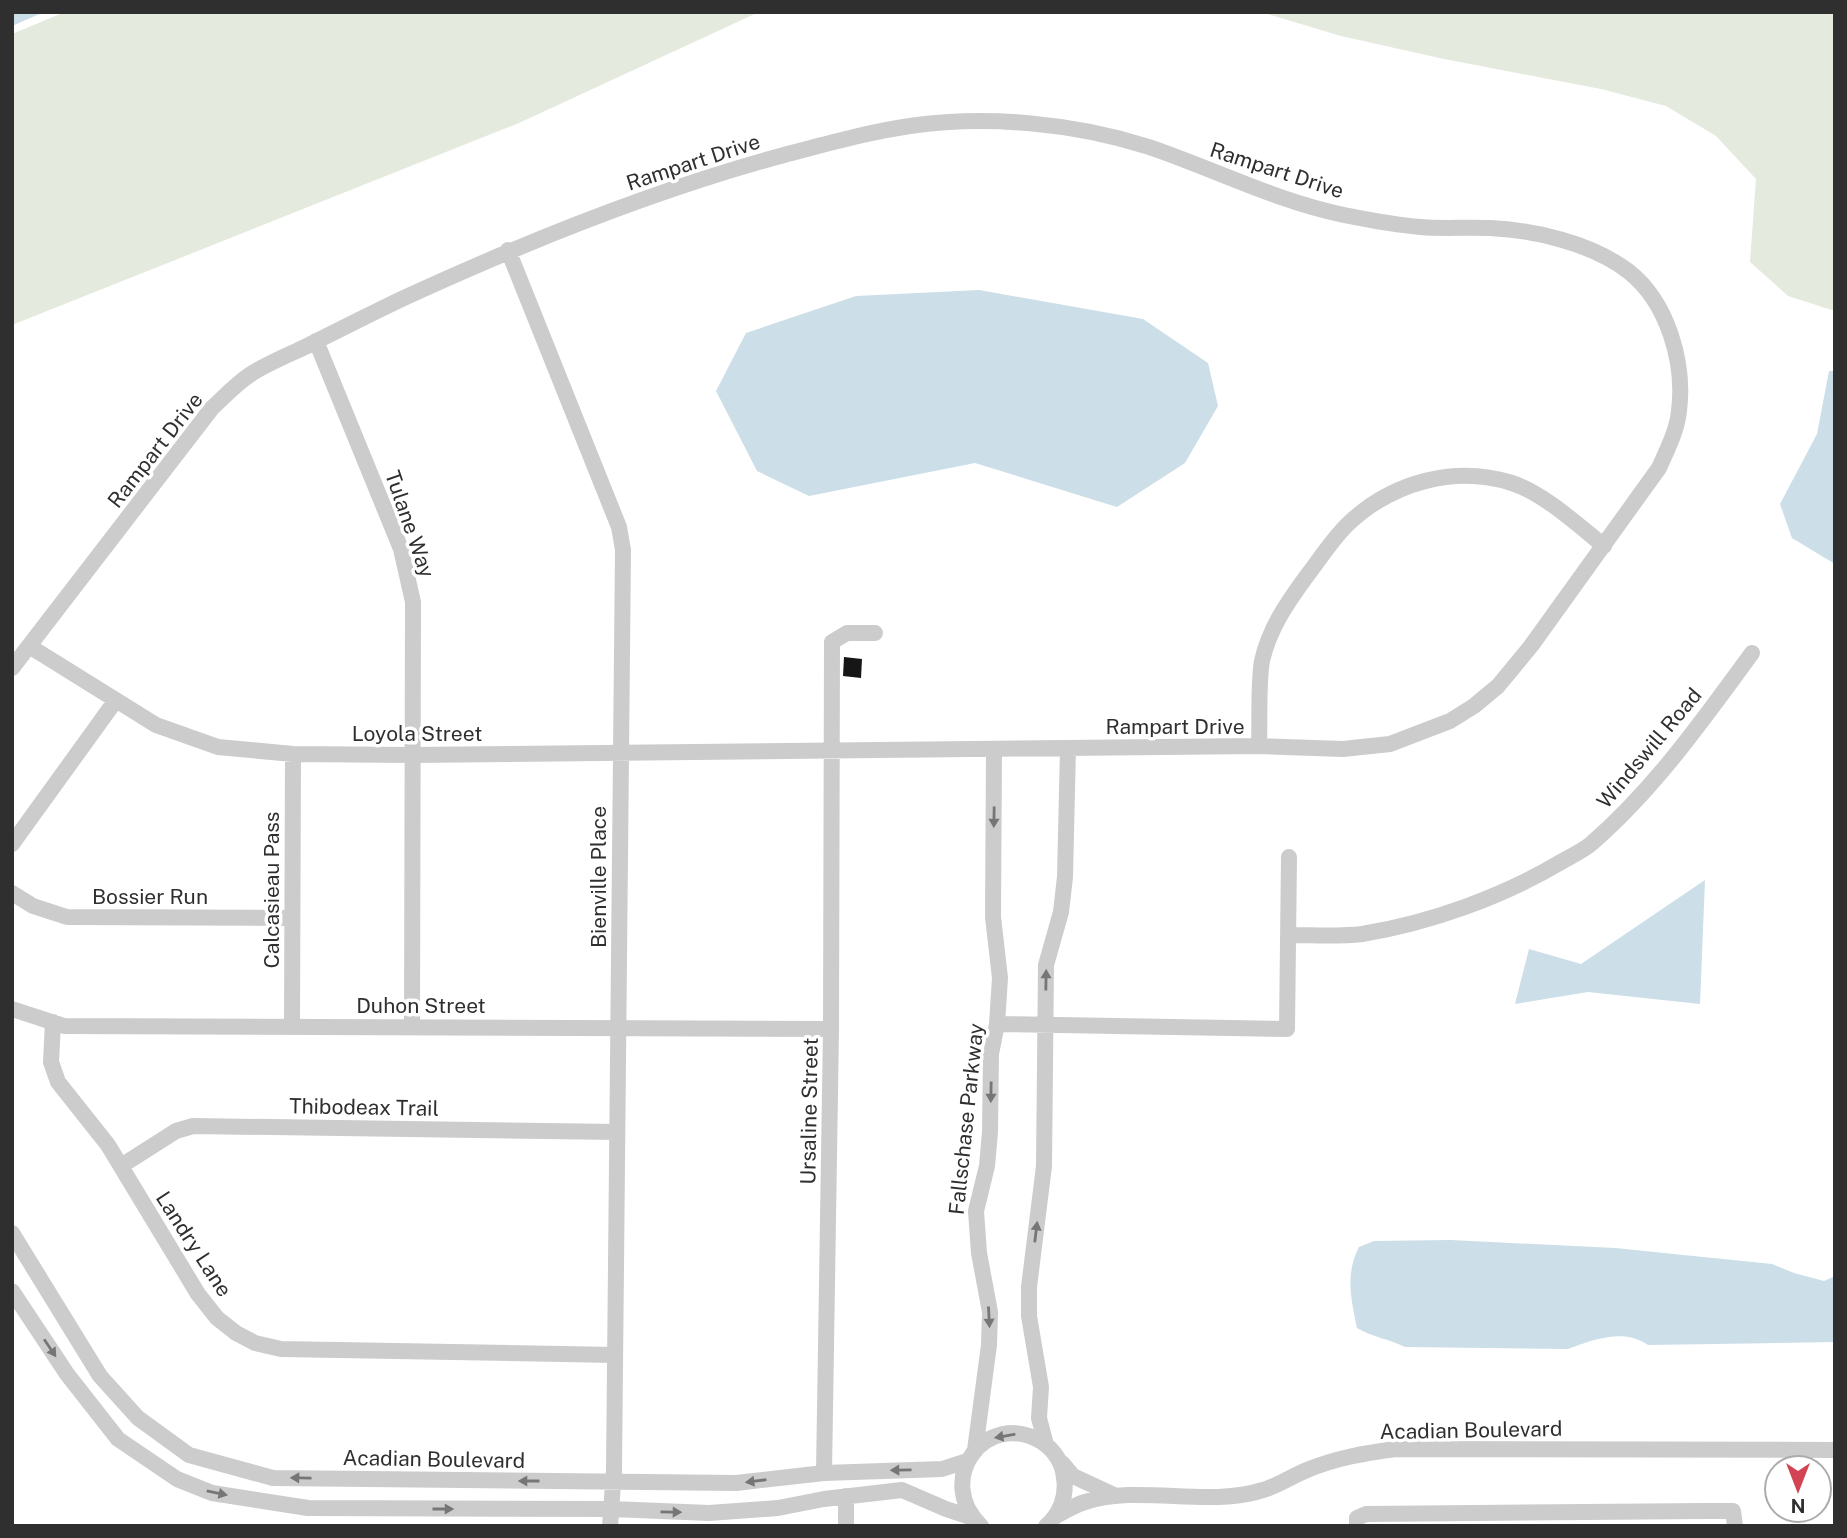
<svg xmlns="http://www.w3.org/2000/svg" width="1847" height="1538" font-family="'Public Sans',sans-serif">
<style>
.green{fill:#e5eade}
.water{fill:#ccdee8}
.building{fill:#161616}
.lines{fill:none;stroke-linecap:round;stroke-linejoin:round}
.minor{stroke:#ccc;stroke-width:16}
.oneway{fill:#767676}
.labels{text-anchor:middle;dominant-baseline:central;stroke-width:7;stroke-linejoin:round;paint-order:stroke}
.street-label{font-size:21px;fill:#2f2f2f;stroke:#fff}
</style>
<rect width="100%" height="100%" fill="#fff"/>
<path class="green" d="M 65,12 L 759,12 L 519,123 L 12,325 L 12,34 Z
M 1261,12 L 1835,12 L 1835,311 L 1788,296 L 1750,262 L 1756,179 L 1716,136 L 1666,106 L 1601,89 L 1444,59 L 1341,36 Z"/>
<path class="water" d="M 12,12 L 44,12 L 12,26 Z
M 979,290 L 1143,319 L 1208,363 L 1218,406 L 1185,463 L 1117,507 L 975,463 L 809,496 L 757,471 L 716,391 L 746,333 L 856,296 Z
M 1829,371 L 1835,371 L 1835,564 L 1792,538 L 1780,504 L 1817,434 Z
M 1705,880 L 1700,1004 L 1588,992 L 1515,1004 L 1529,949 L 1581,964 Z
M 1451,1240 L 1615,1248 L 1772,1264 L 1794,1273 L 1824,1281 L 1835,1276 L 1835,1342 L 1648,1345 C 1624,1328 1594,1339 1568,1349 L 1405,1347 C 1389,1339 1372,1337 1357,1328 C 1351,1299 1345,1274 1359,1247 L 1374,1241 Z"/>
<path class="building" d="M 844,657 L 862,659 L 861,678 L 843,676 Z"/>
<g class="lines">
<path class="minor" d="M 508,250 L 619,527 L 623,550 L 614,1470 L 610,1526
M 316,341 L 401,549 L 413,602 L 412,1026
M 12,668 L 212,408 C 225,396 237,383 251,374 C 268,363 288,355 305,347 C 339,330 372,313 406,297 C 528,241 654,190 784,155 C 826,144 868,132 910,126 C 988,115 1074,123 1149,147 C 1214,169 1276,201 1344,215 C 1369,220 1395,225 1421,227 C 1443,229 1467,227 1490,228 C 1534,230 1591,243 1628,271 C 1668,302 1685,363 1679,411 C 1677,431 1667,450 1659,468 L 1531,646 L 1498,686 L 1474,706 L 1450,721 L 1390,744 L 1343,749 L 1259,746 L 412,755 L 293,754 L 218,747 L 156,725 L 29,646
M 1259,746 C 1260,722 1258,683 1262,661 C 1269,629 1287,603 1306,577 C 1320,559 1333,538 1349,523 C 1393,482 1455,465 1512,483 C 1543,493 1578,525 1604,546
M 12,844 L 116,700
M 12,893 L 33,906 L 67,917 L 292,918
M 1288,935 C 1312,935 1338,937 1362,934 C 1430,923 1502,897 1561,862 C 1571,856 1583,851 1592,843 C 1655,788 1703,720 1752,653
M 12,1009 L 64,1026 L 831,1029
M 53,1022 L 51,1062 L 58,1082 L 108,1145 L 198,1294 L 217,1318 L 236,1333 L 255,1343 L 281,1349 L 615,1355
M 997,1024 L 1287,1029 L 1289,857
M 292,1026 L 293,754
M 121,1166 L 176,1131 L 193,1126 L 617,1132
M 12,1233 L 100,1376 L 138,1418 L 189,1455 L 273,1478 L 736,1483 L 824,1473 L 942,1469 L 967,1461
M 12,1291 L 67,1374 L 118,1439 L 177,1479 L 212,1493 L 308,1508 L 612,1509 L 709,1513 L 778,1508 L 824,1499 L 902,1490 L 946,1509 L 973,1518
M 1046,1445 L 1039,1418 L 1041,1387 L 1029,1316 L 1029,1287 L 1044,1166 L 1046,965 L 1061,912 L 1065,877 L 1068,748
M 975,1450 L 989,1345 L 990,1312 L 979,1253 L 976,1211 L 987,1166 L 990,1132 L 991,1054 L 997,1024 L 1000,978 L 993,917 L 994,749
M 1062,1463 L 1073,1476 L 1116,1496
M 824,1473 L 831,1029 L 832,642 L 847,633 L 875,633
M 1056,1516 C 1065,1511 1075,1505 1085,1502 C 1141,1484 1206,1508 1263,1490 C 1278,1486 1292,1476 1307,1470 C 1336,1458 1365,1453 1396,1449 L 1835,1450
M 846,1526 L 846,1496
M 981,1526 C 933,1480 986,1408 1042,1442 C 1054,1450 1063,1463 1064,1478 C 1067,1496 1060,1514 1046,1526
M 1357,1526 L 1357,1518 L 1366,1514 L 1705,1511 L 1733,1511 L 1735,1526"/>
</g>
<defs><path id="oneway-solid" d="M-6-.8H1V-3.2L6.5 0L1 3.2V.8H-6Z" transform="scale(1.75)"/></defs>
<g class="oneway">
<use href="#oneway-solid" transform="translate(994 817) rotate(91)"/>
<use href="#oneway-solid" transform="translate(1046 980) rotate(-89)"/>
<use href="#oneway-solid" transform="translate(991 1092) rotate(91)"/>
<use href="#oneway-solid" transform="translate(1036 1232) rotate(-83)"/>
<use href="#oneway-solid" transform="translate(989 1317) rotate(87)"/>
<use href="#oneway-solid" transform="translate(50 1348) rotate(56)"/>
<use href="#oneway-solid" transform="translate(1005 1436) rotate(170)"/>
<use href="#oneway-solid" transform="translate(901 1470) rotate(179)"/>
<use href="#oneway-solid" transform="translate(301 1478) rotate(-179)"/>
<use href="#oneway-solid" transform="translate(529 1481) rotate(-180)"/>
<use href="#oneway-solid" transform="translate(756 1481) rotate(173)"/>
<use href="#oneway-solid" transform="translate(217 1493) rotate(12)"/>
<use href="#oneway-solid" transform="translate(443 1509)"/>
<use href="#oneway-solid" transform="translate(671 1512) rotate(1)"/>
</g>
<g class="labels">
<g class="street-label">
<text transform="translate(693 162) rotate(-18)">Rampart Drive</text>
<text transform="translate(1277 170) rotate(18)">Rampart Drive</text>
<text transform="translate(155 450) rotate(-52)">Rampart Drive</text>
<text transform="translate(410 524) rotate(71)">Tulane Way</text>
<text x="1175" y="726">Rampart Drive</text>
<text x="417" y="733">Loyola Street</text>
<text transform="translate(1649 748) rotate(-50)">Windswill Road</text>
<text transform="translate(598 877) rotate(-90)">Bienville Place</text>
<text transform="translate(271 890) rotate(-90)">Calcasieau Pass</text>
<text x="150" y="896">Bossier Run</text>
<text x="421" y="1005">Duhon Street</text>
<text transform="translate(364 1107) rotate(1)">Thibodeax Trail</text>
<text transform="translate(809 1111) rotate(-89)">Ursaline Street</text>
<text transform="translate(966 1119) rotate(-84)">Fallschase Parkway</text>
<text transform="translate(194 1244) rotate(57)">Landry Lane</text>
<text transform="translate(1471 1430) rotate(-1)">Acadian Boulevard</text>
<text transform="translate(434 1459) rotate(1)">Acadian Boulevard</text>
</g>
</g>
<rect width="1847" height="1538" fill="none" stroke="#2f2f2f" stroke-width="28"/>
<g transform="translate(1798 1489) rotate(180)"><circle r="33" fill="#ffffff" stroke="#acacac" stroke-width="2"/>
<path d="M0-5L12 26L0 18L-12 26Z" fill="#d24453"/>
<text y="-10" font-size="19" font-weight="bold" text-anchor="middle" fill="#2f2f2f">N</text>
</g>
</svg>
